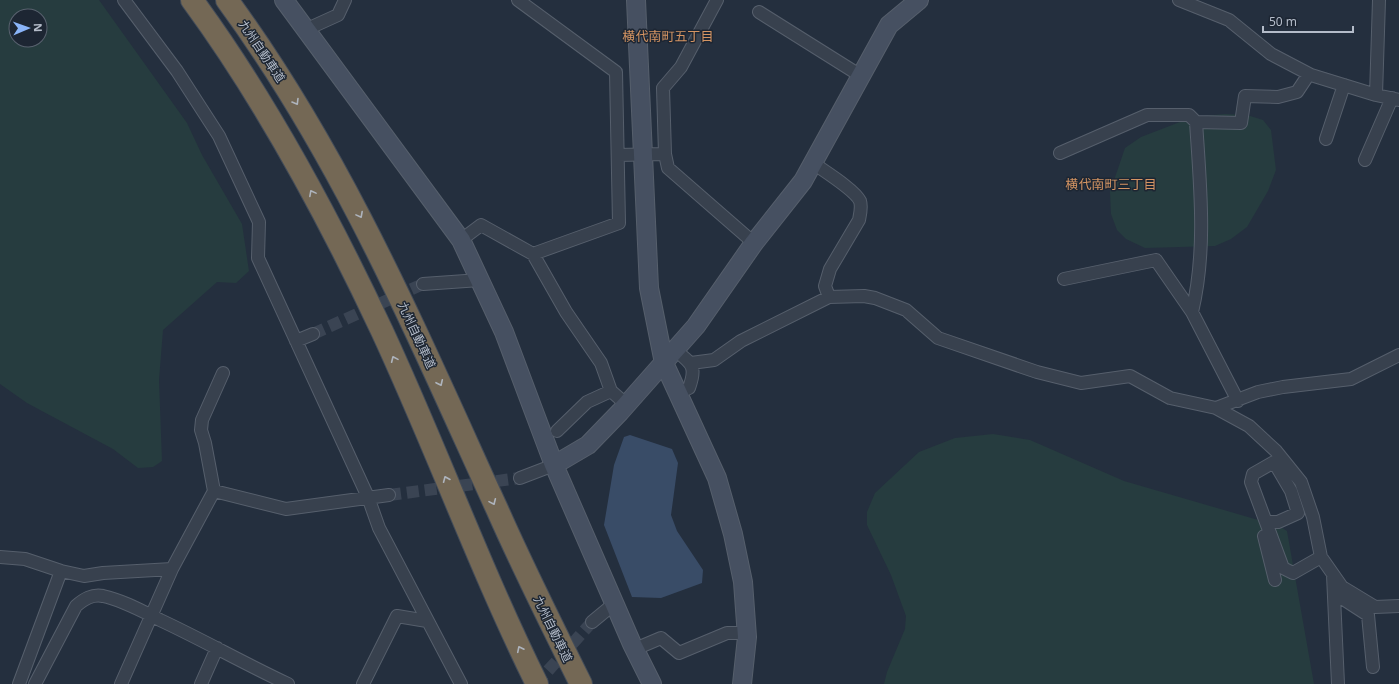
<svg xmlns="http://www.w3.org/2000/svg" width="1399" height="684" font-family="'Noto Sans','Noto Sans JP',sans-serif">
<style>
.green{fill:#263c3f;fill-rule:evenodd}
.water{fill:#394c67}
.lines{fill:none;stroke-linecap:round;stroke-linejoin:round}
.street-tunnel{stroke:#3a4453;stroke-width:12;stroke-dasharray:12 6;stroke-linecap:butt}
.street-casing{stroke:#565f6c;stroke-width:14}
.secondary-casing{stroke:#565f6c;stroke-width:20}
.highway-casing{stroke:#434c59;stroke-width:24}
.street{stroke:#38414e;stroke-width:12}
.secondary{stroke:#465061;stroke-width:18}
.highway{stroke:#746855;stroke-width:22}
.oneway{stroke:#aeb4bd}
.labels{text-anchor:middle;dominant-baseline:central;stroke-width:3;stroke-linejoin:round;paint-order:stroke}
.street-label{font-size:12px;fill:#b4bcc9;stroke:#1d2633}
.neighbourhood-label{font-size:13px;fill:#d59563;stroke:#1d2633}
</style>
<rect width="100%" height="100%" fill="#242f3e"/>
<path class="green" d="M 0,0 L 99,0 L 187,123 L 202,155 L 242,224 L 249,271 L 236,283 L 217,282 L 163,330 L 159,380 L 162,461 L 153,467 L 138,468 L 113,449 L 27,403 L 0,384 ZM 16,16 L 40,16 L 40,40 L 16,40 Z
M 1225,114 L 1247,115 L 1263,120 L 1271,130 L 1276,170 L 1268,191 L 1247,227 L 1231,239 L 1215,246 L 1145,248 L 1126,239 L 1117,230 L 1111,214 L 1110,192 L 1125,148 L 1141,137 L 1193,117 Z
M 993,434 L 1030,440 L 1124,481 L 1279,526 L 1287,531 L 1314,684 L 884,684 L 887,672 L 905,629 L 906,616 L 891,575 L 867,525 L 867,512 L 875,493 L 919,452 L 955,438 Z"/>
<path class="water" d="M 630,435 L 672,449 L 678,463 L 671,515 L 677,531 L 703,570 L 702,583 L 661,598 L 632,597 L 604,525 L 614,465 L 624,437 Z"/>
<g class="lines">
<path class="street-tunnel" d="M 313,334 L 423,284
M 389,495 L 520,478
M 536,684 L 592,622"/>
<g class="street-casing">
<path id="street" d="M 124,0 L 177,71 L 219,136 L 259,222 L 258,258 L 368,497 L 379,528 L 461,684
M 717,0 L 681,67 L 663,88 L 665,154 L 668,168 L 754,243
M 1179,0 L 1229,20 L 1271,54 L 1311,75 L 1376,95 L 1399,100
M 759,12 L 861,76
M 305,30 L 338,15 L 345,0
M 1376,95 L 1379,0
M 1196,122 C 1200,184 1207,250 1192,312 L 1238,401
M 1326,139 L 1344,85
M 1060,153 L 1147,115 L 1189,115 L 1196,122 L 1241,123 L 1245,96 L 1278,97 L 1297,92 L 1309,74
M 618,155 L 665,154
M 1365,160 L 1392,98
M 813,163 C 824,171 855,190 860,201 C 862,207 860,215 859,220 L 830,269 L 825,286 L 829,297
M 461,240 L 481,225 L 533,254 L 619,223 L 616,72 L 518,0
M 533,254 L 566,312 L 601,363 L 611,391 L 627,405
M 1064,279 L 1156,260 L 1192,312
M 423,284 L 480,280
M 296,341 L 313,334
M 675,350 C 692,364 697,366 689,388 L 678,393
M 691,363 L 714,360 L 741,341 L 829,297 L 864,296 L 875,298 L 906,310 L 938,338 L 1037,372 L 1081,383 L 1130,376 L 1170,398 L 1216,408 L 1249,426 L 1276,451 L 1301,482 L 1313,517 L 1321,557 L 1342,587 L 1375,607 L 1399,606
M 1216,408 L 1258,392 L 1283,387 L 1351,379 L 1399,355
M 557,431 L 587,402 L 611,391
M 520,478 L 554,465
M 214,491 L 205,443 L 201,430 L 202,420 L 223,373
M 1266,522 L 1278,522 L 1298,513 L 1291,491 L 1274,462 L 1253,474 L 1251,482 L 1283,568 L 1293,573 L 1321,557
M 1264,536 L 1275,580
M 0,557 L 25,559 L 61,571 L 84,576 L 103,573 L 172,569 L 214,491 L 286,509 L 389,495
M 1333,575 L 1338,684
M 1334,593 L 1368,615 L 1373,667
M 592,622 L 615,603
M 635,649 L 661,638 L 679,653 L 727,633 L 747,633
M 19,684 L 61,571
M 35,684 L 76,606 C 84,599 92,594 103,596 C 122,600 142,611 160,620 C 203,640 245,664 288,684
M 121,684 L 172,569
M 201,684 L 217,648
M 363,684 L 397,616 L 427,621"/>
</g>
<g class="secondary-casing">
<path id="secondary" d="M 284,0 L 461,240 L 504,332 L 554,465 L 632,644 L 652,684
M 636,0 L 649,288 L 664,363 L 717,478 L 733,534 L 743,582 L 747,637 L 742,684
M 554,465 L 588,445 L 620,412 L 696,326 L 754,243 L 803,181 L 889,25 L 919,0"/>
</g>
<g class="highway-casing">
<path id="highway" d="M 192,0 C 267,102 328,216 382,331 C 436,447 480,569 537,684
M 227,0 C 343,158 416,332 497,509 C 523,568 552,626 581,684"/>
</g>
<use href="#street" class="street"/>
<use href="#secondary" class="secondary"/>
<use href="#highway" class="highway"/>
</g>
<defs><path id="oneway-chevron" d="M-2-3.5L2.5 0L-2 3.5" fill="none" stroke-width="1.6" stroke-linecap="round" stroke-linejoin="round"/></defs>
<g class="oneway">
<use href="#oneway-chevron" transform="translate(296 102) rotate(59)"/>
<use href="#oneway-chevron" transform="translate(312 193) rotate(-118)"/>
<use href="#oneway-chevron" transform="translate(360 215) rotate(62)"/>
<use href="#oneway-chevron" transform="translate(394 359) rotate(-114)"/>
<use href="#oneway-chevron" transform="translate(440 383) rotate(65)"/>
<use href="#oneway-chevron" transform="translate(446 479) rotate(-113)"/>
<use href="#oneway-chevron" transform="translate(493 502) rotate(66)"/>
<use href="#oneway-chevron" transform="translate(520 649) rotate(-116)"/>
</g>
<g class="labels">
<g class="street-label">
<text transform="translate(262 51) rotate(56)">九州自動車道</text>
<text transform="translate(417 335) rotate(65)">九州自動車道</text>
<text transform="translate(553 629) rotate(64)">九州自動車道</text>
</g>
<g class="neighbourhood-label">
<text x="668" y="36">横代南町五丁目</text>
<text x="1111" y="184">横代南町三丁目</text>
</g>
</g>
<g transform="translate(28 28) rotate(88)"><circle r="19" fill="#1d2633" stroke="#59626f"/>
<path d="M0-3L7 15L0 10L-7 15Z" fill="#8ab4f8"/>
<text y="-6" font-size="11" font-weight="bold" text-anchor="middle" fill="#b4bcc9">N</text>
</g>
<path d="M1263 26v6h90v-6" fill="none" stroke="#b4bcc9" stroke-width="2"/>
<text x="1269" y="26" font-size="12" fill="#b4bcc9" stroke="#1d2633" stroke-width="3" paint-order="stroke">50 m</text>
</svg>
